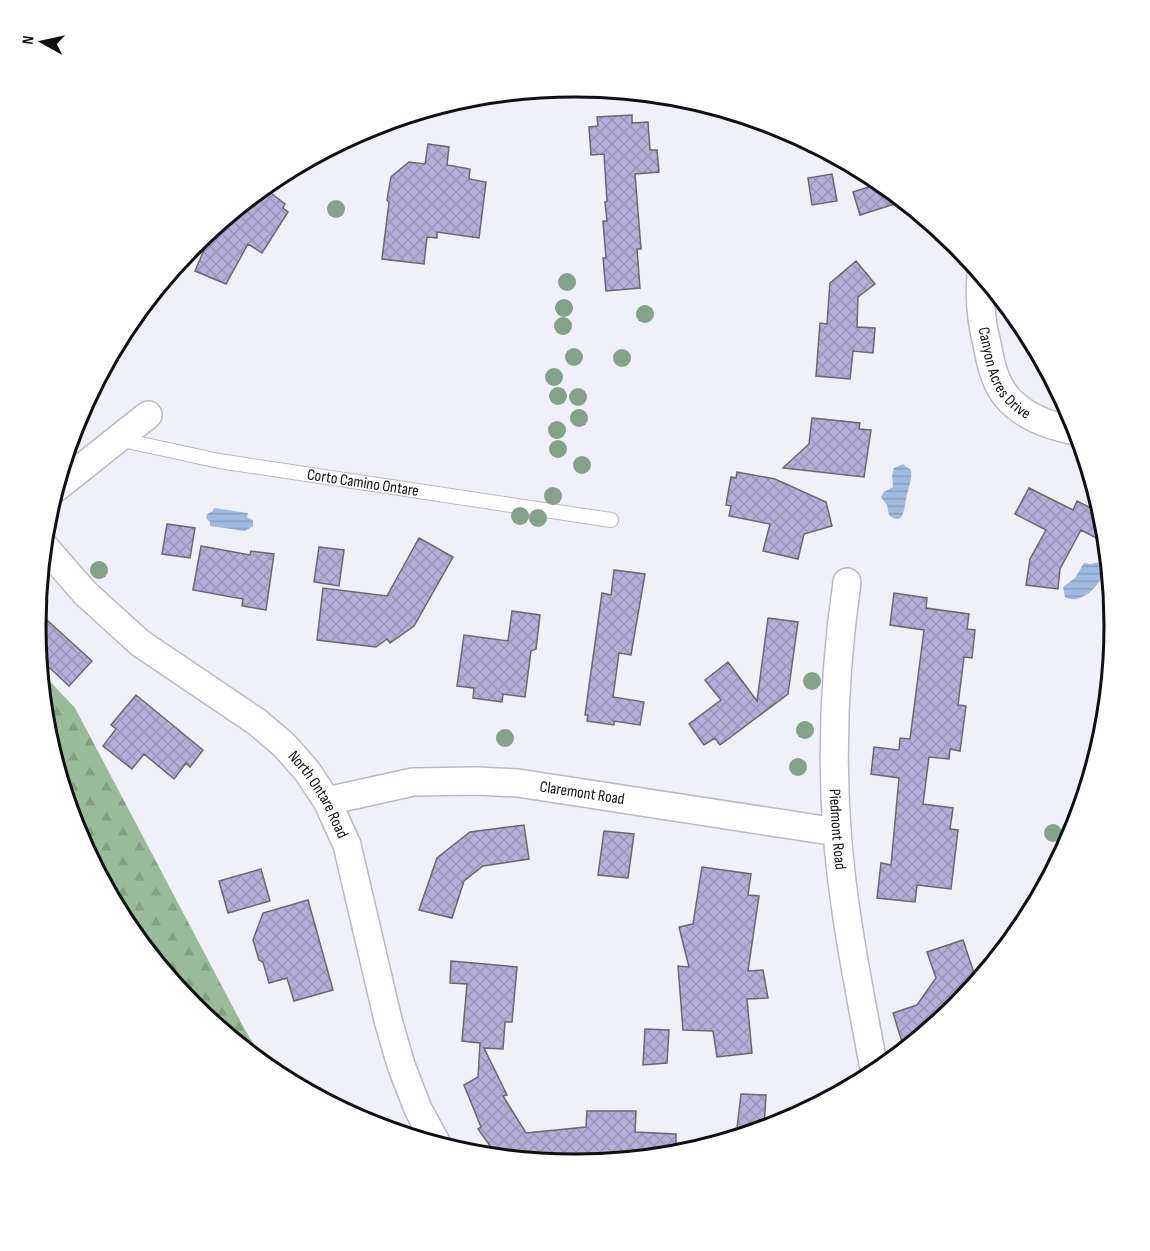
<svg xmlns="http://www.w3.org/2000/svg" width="1150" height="1251" font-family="'Sofia Sans Condensed',sans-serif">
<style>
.forest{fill:url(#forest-firs)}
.water{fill:url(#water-rules)}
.building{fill:url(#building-cross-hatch);stroke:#69686f;stroke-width:1.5}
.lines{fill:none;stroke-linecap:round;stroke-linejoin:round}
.service-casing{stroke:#babac2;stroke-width:16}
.minor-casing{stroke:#babac2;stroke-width:30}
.service{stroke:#fff;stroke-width:14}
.minor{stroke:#fff;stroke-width:27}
.tree{fill:#86a18b}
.labels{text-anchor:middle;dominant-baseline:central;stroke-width:4.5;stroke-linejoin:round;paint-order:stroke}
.street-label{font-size:16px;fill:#101013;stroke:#fefefe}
.rim{fill:none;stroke:#101013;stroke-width:3}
</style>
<defs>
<pattern id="forest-firs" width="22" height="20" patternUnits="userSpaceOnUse" patternTransform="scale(1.5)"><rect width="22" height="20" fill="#9abb99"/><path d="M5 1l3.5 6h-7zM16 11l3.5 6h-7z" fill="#84a083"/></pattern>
<pattern id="water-rules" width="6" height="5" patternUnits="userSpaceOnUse" patternTransform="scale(1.5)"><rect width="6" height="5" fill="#a1bae0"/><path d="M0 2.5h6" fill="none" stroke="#8a9fbf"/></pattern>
<pattern id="building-cross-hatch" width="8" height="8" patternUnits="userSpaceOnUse" patternTransform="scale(1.5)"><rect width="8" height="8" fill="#b4aed8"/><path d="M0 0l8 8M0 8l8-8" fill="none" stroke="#9a95b8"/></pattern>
</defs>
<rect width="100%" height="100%" fill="#f0f0f9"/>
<path class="forest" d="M 41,672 L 75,708 L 244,1028 L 267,1067 L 194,1006 L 127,925 L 77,831 L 46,730 Z"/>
<path class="water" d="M 903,464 L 911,470 C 912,481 909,485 907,495 C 904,505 905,528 889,515 L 887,505 L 881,497 L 884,492 L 893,487 L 892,475 L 894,468 Z
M 214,508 L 248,513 L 247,517 L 253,520 L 253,526 L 245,531 L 210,526 L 210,522 L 206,518 L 207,514 L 213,511 Z
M 1100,562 L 1104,564 C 1107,581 1081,607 1065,597 L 1063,587 L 1075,578 L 1084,563 L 1091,564 Z"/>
<path class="building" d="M 632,115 L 632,123 L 648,122 L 650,150 L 657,150 L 659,172 L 635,174 L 641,249 L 637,249 L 640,288 L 606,291 L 603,258 L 606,258 L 603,221 L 607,221 L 605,202 L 607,201 L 604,154 L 591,155 L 589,127 L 598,126 L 597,117 Z
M 428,144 L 449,147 L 447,165 L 470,169 L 469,179 L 486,182 L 479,238 L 437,232 L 437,238 L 427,237 L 424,264 L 382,259 L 389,202 L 387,200 L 391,177 L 409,162 L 425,164 Z
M 832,174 L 837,201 L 812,205 L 808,178 Z
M 881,183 L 904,201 L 860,215 L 853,192 Z
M 263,187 L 285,204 L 283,208 L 288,212 L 262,253 L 248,244 L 226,284 L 195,271 L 207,243 L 199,240 Z
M 856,261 L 875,284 L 858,297 L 857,327 L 875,328 L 873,353 L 853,351 L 850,379 L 816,376 L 820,323 L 827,324 L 830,283 Z
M 812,418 L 860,423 L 859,429 L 871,430 L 864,477 L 783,468 L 809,444 Z
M 737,472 L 775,479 L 826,502 L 832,526 L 804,534 L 798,559 L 763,551 L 770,524 L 729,516 L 731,506 L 726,505 L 731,477 L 736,478 Z
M 1029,488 L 1073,510 L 1077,501 L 1101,513 L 1104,521 L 1106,543 L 1081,530 L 1060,569 L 1058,589 L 1026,585 L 1030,559 L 1046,530 L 1015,514 Z
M 167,524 L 195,528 L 190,558 L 162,554 Z
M 419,538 L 453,557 L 414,626 L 390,643 L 387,639 L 376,647 L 317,640 L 323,588 L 387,596 Z
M 201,546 L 250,555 L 251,551 L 274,554 L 266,610 L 242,606 L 243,599 L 193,590 Z
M 319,547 L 344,550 L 339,586 L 314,582 Z
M 614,570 L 645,574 L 631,655 L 619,653 L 613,697 L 644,702 L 640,725 L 614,721 L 614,725 L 587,721 L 588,715 L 585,715 L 602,593 L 611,595 Z
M 894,593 L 927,598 L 926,608 L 969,614 L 967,629 L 975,630 L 972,658 L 964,657 L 958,705 L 966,706 L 960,751 L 950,749 L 949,759 L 929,757 L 923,804 L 953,808 L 950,829 L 958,830 L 951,889 L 917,885 L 915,902 L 877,898 L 881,863 L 891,865 L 899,778 L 871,774 L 874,747 L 899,750 L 900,738 L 910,739 L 924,630 L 890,625 Z
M 37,611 L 92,661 L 69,686 L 39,658 L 36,625 Z
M 512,611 L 540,615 L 536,649 L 531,651 L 525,697 L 503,694 L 502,702 L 473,698 L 474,688 L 457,686 L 464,635 L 508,641 Z
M 768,618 L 798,622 L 788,694 L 720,745 L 715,738 L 704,745 L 689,724 L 721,700 L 705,680 L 728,662 L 757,701 Z
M 136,695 L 203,750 L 190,767 L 186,763 L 174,779 L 144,754 L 132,769 L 103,746 L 116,729 L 111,725 Z
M 524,825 L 529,859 L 483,866 L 464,881 L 452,918 L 419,910 L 437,858 L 470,832 Z
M 604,831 L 634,834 L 628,878 L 598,875 Z
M 702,867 L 751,874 L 748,895 L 759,896 L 748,971 L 763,970 L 768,998 L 747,999 L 752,1053 L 717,1057 L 713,1031 L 683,1030 L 678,966 L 689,967 L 679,927 L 693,924 Z
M 261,869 L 270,901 L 228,913 L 219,881 Z
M 308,900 L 333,990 L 294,1001 L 287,978 L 269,983 L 263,962 L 259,960 L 253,940 L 263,913 Z
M 963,940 L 977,982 L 956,1007 L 914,1041 L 902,1042 L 893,1013 L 917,1005 L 936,978 L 927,952 Z
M 451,961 L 517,967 L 512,1022 L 505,1022 L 503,1049 L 484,1048 L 507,1095 L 503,1096 L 526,1133 L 586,1127 L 587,1111 L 636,1111 L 635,1132 L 676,1134 L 676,1155 L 575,1164 L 504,1157 L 495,1153 L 478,1129 L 481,1127 L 464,1085 L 478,1077 L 480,1043 L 462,1041 L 467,984 L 450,983 Z
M 645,1029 L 669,1030 L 667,1063 L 643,1065 Z
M 741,1094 L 766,1095 L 764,1129 L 736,1137 Z"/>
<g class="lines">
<g class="service-casing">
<g id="service">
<path id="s1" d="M 118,439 L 219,461 L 611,520"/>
</g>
</g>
<g class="minor-casing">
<g id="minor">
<path id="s2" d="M 981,275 C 979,299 981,321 987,344 C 989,355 991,366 995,376 C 1007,411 1044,425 1076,431"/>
<path d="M 56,488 L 148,415"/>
<path id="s3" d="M 44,546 L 85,593 L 140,643 L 257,722 L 284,745 L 307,771 L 327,801 L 347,845 L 388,1020 L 401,1065 L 418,1109 L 437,1144"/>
<path id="s4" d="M 847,582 C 835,665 831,747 837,831 C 843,913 860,993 875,1074"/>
<path id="s5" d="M 327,801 L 413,782 L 475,781 L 518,783 L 837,832"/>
</g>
</g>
<use href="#service" class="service"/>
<use href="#minor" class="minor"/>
</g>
<g class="tree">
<circle cx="336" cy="209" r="9"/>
<circle cx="567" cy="282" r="9"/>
<circle cx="564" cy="308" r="9"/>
<circle cx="645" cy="314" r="9"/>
<circle cx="563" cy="326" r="9"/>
<circle cx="574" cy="357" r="9"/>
<circle cx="622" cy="358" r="9"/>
<circle cx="554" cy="377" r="9"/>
<circle cx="558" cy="396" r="9"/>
<circle cx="578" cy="397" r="9"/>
<circle cx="579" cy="418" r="9"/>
<circle cx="557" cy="430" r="9"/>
<circle cx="558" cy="449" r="9"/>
<circle cx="582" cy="465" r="9"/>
<circle cx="553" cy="496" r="9"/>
<circle cx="520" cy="516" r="9"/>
<circle cx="538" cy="518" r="9"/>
<circle cx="99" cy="570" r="9"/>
<circle cx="812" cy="681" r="9"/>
<circle cx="805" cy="730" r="9"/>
<circle cx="505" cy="738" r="9"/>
<circle cx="798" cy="767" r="9"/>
<circle cx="1053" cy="833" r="9"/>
</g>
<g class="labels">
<g class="street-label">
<text stroke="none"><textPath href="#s2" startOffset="104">Canyon Acres Drive</textPath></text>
<text stroke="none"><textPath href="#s1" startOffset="249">Corto Camino Ontare</textPath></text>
<text stroke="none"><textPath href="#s5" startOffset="258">Claremont Road</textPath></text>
<text stroke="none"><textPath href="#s3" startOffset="374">North Ontare Road</textPath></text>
<text stroke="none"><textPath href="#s4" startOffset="248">Piedmont Road</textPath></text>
</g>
</g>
<path d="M0 0H1150V1251H0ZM574 97H576A528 528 0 0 1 1104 625V626A528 528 0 0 1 576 1154H574A528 528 0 0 1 46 626V625A528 528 0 0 1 574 97Z" fill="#fefefe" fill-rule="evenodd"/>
<path class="rim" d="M574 97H576A528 528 0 0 1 1104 625V626A528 528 0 0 1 576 1154H574A528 528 0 0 1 46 626V625A528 528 0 0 1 574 97Z"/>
<g transform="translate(42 42) rotate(278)" stroke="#fefefe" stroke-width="4.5" paint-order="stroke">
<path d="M0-4.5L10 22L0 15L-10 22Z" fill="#101013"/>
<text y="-9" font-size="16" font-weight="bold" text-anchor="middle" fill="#101013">N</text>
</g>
</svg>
